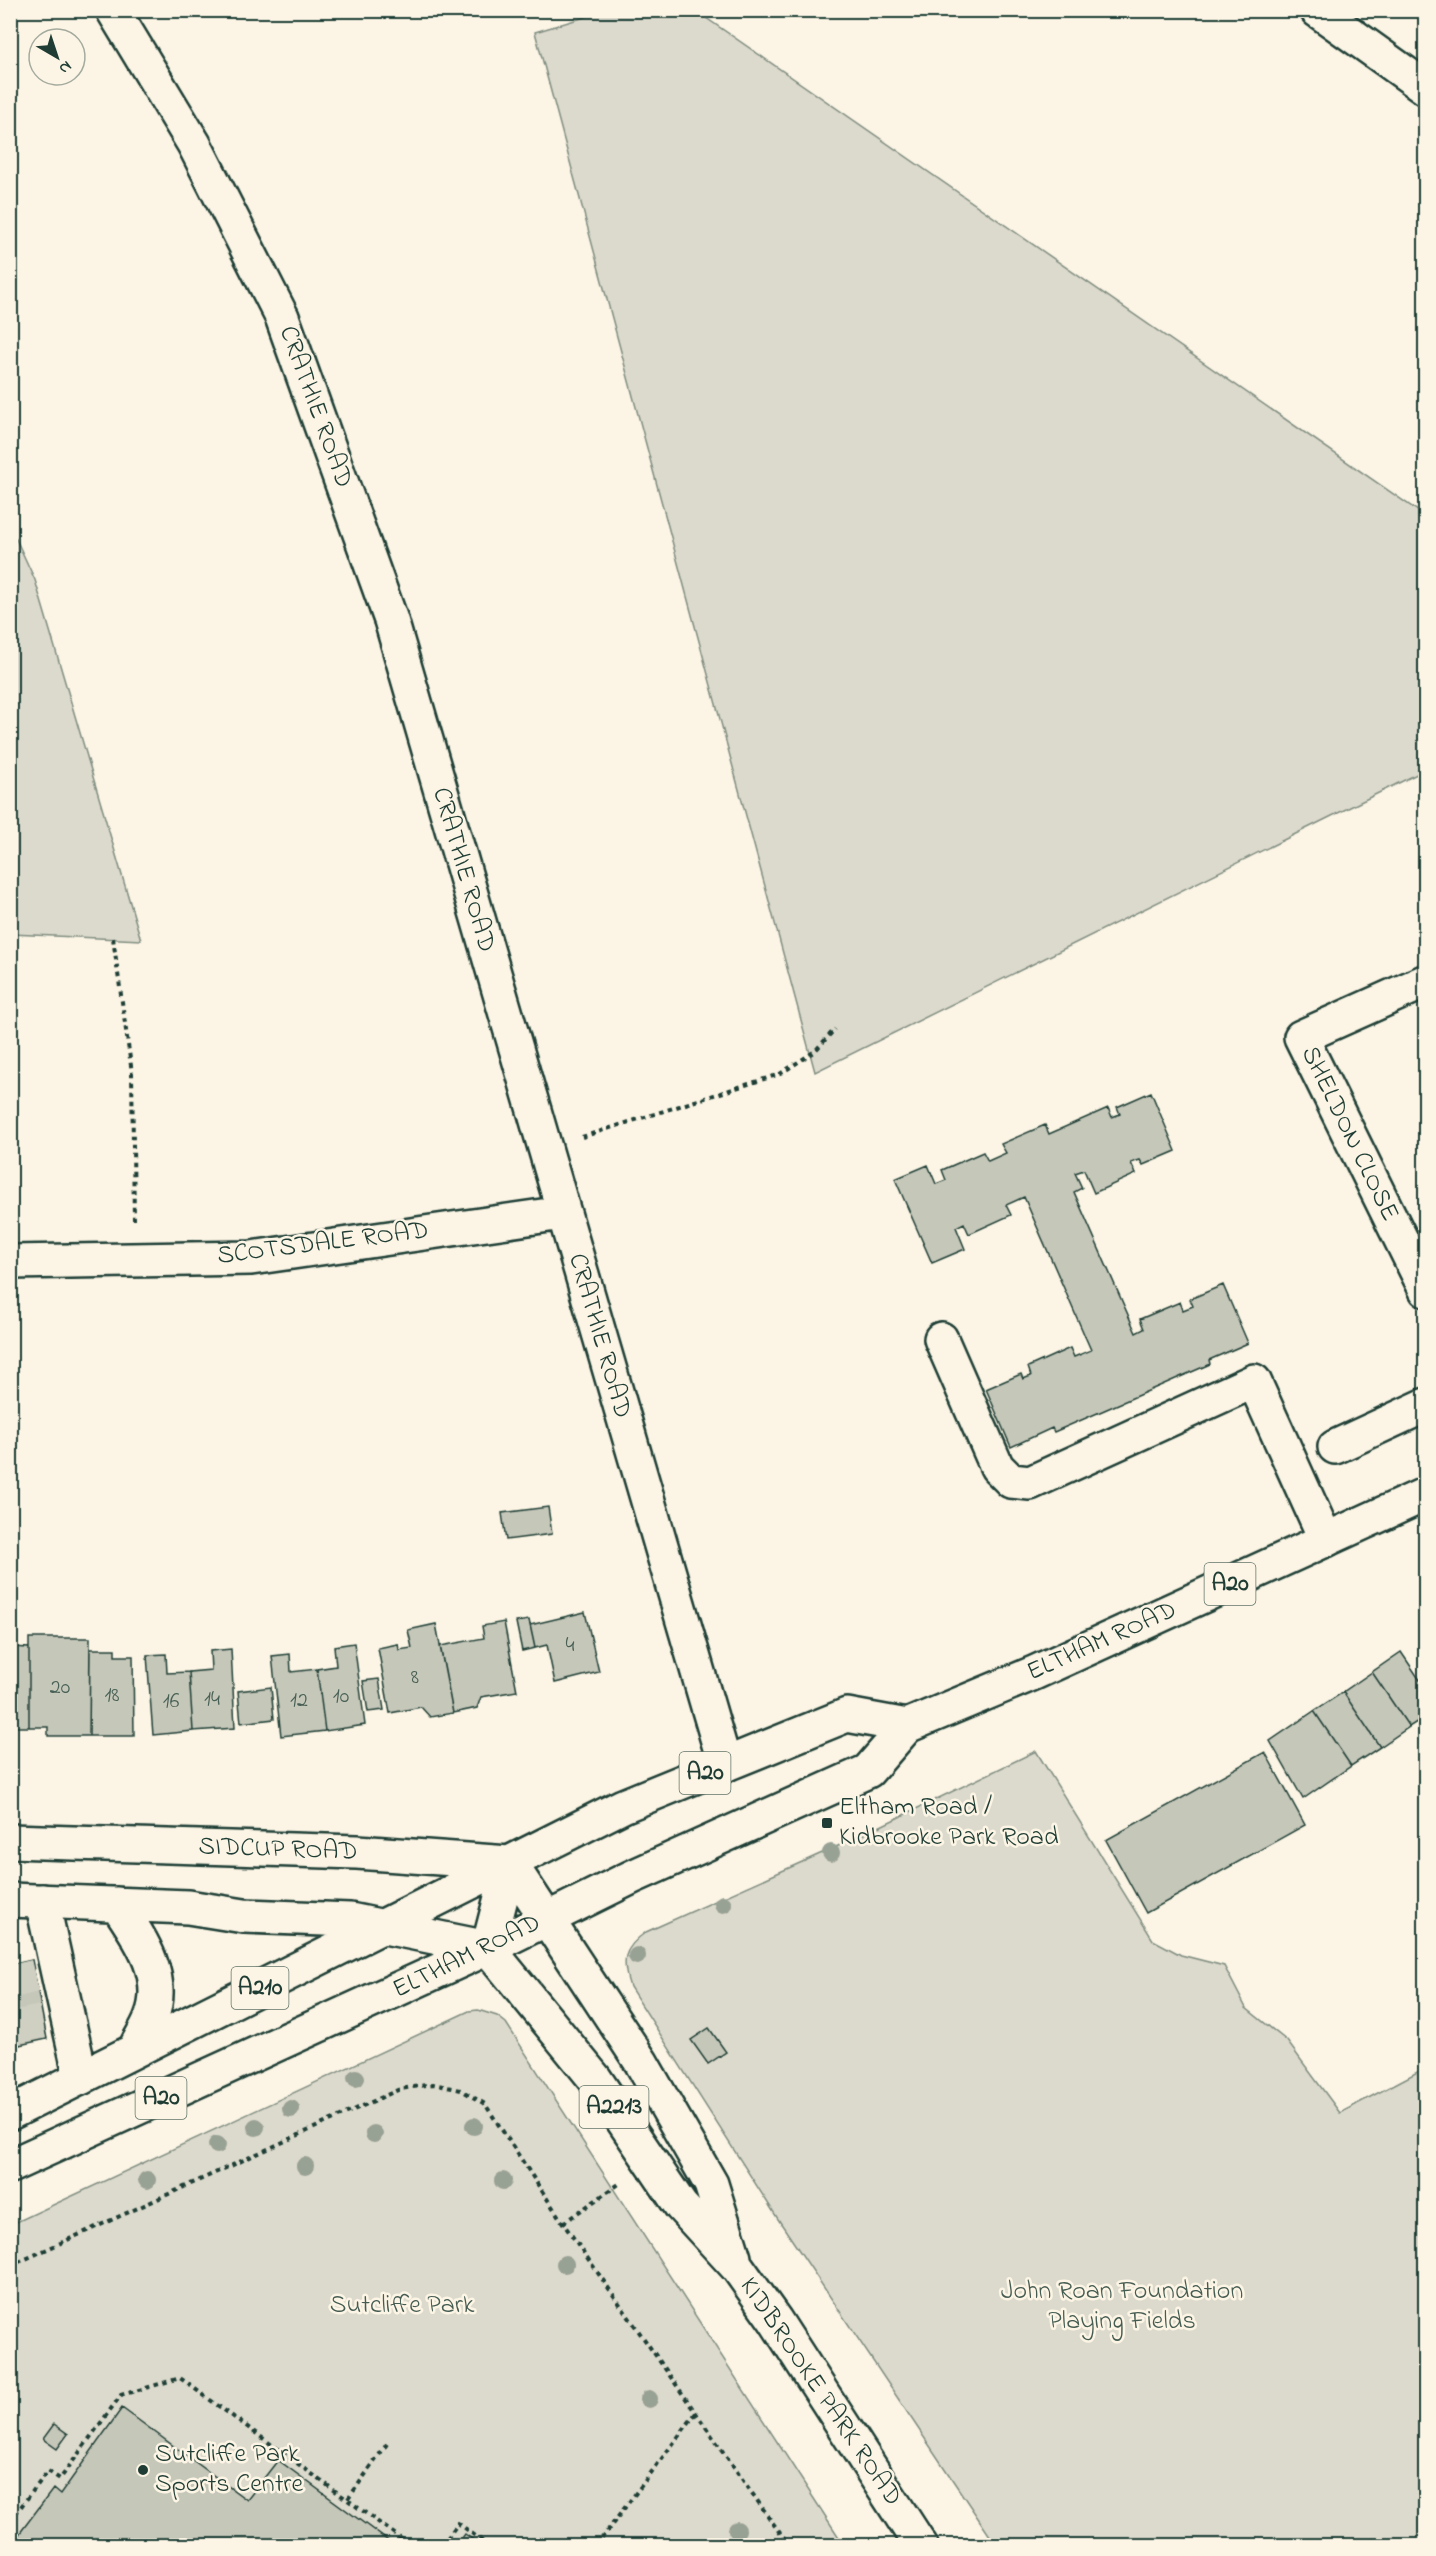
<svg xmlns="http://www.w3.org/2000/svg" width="1436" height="2556" font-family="'Indie Flower',sans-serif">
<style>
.green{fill:#dcdacc;stroke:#7e8c80;stroke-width:1.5}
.building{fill:#c5c7b9;stroke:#1f3d34;stroke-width:1.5}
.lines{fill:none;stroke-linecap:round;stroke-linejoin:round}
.minor-tunnel{stroke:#d0d0c2;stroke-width:33;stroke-dasharray:33 16;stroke-linecap:butt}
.minor-casing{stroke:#1f3d34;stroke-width:38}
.highway-casing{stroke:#1f3d34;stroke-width:38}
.path{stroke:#1f3d34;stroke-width:4;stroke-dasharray:4.5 4.5;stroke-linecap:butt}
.minor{stroke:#fcf5e5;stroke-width:33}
.highway{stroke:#fcf5e5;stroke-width:33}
.tree{fill:#97a194}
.poi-dot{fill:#1f3d34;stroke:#fcf5e5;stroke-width:2}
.labels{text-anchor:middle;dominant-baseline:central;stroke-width:5;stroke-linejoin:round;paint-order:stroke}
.number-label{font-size:22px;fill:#486055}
.shield{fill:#fcf5e5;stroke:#617469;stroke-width:1.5}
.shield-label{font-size:24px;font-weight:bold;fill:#1f3d34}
.street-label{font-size:26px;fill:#1f3d34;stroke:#fcf5e5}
.poi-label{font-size:26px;fill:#1f3d34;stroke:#fcf5e5;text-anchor:start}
.park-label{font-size:26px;fill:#455c52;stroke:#fcf5e5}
</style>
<rect width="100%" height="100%" fill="#fcf5e5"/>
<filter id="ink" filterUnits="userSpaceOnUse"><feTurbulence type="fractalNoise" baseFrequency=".0167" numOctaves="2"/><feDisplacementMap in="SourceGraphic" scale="12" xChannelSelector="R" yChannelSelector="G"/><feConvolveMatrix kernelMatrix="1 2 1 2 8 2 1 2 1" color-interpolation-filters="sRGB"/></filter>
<g filter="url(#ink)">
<path class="green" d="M 605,11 L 696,11 L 1425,516 L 1425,770 L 815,1072 L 535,32 Z
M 10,526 L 35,580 L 141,940 L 11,934 Z
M 1036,1751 L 1153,1940 L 1181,1955 L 1224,1966 L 1246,2008 L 1287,2041 L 1340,2113 L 1425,2068 L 1425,2545 L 996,2545 L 778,2219 L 630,1987 C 621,1961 623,1948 646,1932 L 858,1837 Z
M 478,2010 L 497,2016 L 506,2023 L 844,2545 L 11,2545 L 10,2225 L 469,2011 Z"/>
<path class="building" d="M 1151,1092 L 1176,1151 L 1143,1165 L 1140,1160 L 1131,1163 L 1136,1174 L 1094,1193 L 1084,1170 L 1075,1173 L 1082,1188 L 1074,1192 L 1136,1333 L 1144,1329 L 1140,1319 L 1180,1302 L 1183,1310 L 1193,1306 L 1190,1299 L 1223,1285 L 1248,1343 L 1209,1360 L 1210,1364 L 1054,1432 L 1052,1428 L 1011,1447 L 986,1389 L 1021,1374 L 1023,1379 L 1031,1376 L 1028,1367 L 1070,1348 L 1074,1357 L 1091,1350 L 1024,1197 L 1006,1205 L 1011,1215 L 969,1234 L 964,1223 L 956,1227 L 965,1249 L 932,1263 L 895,1179 L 928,1165 L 936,1184 L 946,1180 L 942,1170 L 983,1152 L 988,1161 L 1006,1153 L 1001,1144 L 1045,1125 L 1049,1134 L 1108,1108 L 1112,1117 L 1120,1114 L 1117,1107 Z
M 548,1507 L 552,1534 L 506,1540 L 502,1513 Z
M 585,1612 L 599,1672 L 555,1683 L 547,1645 L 535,1648 L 530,1625 Z
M 529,1620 L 535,1648 L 522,1651 L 516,1622 Z
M 504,1622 L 517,1691 L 481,1697 L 477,1708 L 453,1713 L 440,1646 L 484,1638 L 482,1626 Z
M 436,1624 L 453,1713 L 430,1717 L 421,1707 L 390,1713 L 378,1648 L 398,1644 L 399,1650 L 412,1648 L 408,1630 Z
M 29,1638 L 90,1638 L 89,1736 L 48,1736 L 48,1727 L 29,1727 Z
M 354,1643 L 365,1725 L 325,1731 L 317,1669 L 336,1666 L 334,1646 Z
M 10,1647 L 29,1648 L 29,1727 L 10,1727 Z
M 90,1649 L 115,1649 L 115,1656 L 133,1656 L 134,1736 L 89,1736 Z
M 231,1649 L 235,1728 L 193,1731 L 189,1672 L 211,1670 L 210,1651 Z
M 1401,1652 L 1426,1689 L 1426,1716 L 1409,1727 L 1372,1672 Z
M 166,1654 L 167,1673 L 189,1672 L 193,1731 L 153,1735 L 147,1655 Z
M 290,1654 L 291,1672 L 317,1669 L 325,1731 L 281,1736 L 272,1656 Z
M 1372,1672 L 1409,1727 L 1380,1747 L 1343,1692 Z
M 379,1679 L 384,1710 L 368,1712 L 363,1681 Z
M 271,1687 L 274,1719 L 241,1723 L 238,1691 Z
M 1343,1692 L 1380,1747 L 1351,1766 L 1314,1711 Z
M 1314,1711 L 1351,1766 L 1303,1799 L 1270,1741 Z
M 1265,1752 L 1305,1825 L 1146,1913 L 1106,1840 Z
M 32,1960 L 47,2039 L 10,2047 L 10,1965 Z
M 709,2028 L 726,2052 L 708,2064 L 691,2040 Z
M 122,2408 L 247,2500 L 278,2460 L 395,2546 L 10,2546 L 53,2489 L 60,2495 Z
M 54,2424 L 68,2434 L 57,2449 L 43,2439 Z
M 465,2534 L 482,2546 L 456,2546 Z"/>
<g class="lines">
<path class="minor-tunnel" d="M 10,1982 L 35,1976
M 10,2028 L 44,2021"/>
<g class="minor-casing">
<path id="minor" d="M 113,10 L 194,144 L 282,317 L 391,620 L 725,1765
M 1317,10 L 1426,88
M 1426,981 L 1301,1037 L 1426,1290
M 10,1262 L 251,1258 L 563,1213
M 941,1339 L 997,1467 L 1011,1481 L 1030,1483 L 1254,1381 L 1326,1540
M 1335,1447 L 1426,1405
M 42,1901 L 81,2078"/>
</g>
<g class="highway-casing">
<path id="highway" d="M 10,1841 L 357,1852 L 509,1863
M 510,1863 L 641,2062 L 711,2184 L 734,2258
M 10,1900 L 188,1907 L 244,1916 L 350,1920 L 488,1948 L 595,2079 L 681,2206 L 738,2268 L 775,2320 L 921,2546
M 117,1904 C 139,1937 168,1976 151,2018 C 147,2029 139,2040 134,2051
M 488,1948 L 510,1863
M 10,2113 L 623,1806 L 847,1715 L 907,1726
M 10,2166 L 488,1948 L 632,1877 L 868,1771 L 907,1726 L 1034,1673 L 1426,1494"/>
</g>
<path class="path" d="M 113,938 L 132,1073 L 134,1220
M 582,1137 L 780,1074 L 815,1051 L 835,1029
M 563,2223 L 619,2184
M 10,2266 L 400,2089 L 433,2084 L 461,2090 L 485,2104 L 563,2223 L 789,2546
M 348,2499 L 389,2441
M 10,2521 L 48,2471 L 60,2479 L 121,2395 L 180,2378 L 411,2546
M 442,2546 L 458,2523 L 489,2546
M 596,2546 L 696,2413"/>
<use href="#minor" class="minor"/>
<use href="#highway" class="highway"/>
</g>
<g class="tree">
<circle cx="831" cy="1853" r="9"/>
<circle cx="723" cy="1904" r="9"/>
<circle cx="637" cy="1956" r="9"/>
<circle cx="356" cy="2078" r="9"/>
<circle cx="291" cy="2109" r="9"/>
<circle cx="474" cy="2126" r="9"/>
<circle cx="256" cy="2127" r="9"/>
<circle cx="374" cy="2134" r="9"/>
<circle cx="217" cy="2145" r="9"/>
<circle cx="305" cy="2166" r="9"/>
<circle cx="147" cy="2180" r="9"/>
<circle cx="503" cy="2181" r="9"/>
<circle cx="565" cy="2264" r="9"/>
<circle cx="649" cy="2399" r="9"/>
<circle cx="737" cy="2530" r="9"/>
</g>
</g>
<g class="poi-dot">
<rect x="821" y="1817" width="12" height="12" rx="3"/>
<circle cx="143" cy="2470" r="6"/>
</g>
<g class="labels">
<g class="number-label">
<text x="570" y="1646">4</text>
<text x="415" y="1678">8</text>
<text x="60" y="1688">20</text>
<text x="112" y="1696">18</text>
<text x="341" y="1697">10</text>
<text x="212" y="1700">14</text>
<text x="299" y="1701">12</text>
<text x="171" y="1702">16</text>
</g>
<g class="shield">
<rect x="1204.5" y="1563" width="51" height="42" rx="4.5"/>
<rect x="679.5" y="1752" width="51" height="42" rx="4.5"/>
<rect x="231.5" y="1967" width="57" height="42" rx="4.5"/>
<rect x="135.5" y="2077" width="51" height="42" rx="4.5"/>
<rect x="579.5" y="2086" width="69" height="42" rx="4.5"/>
</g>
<g class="shield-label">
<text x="1230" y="1584">A20</text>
<text x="705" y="1773">A20</text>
<text x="260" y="1988">A210</text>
<text x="161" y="2098">A20</text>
<text x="614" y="2107">A2213</text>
</g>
<g class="street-label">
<text transform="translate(315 407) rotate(70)">CRATHIE ROAD</text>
<text transform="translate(463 870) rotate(74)">CRATHIE ROAD</text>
<text transform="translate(1349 1134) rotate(64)">SHELDON CLOSE</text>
<text transform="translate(323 1244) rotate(-7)">SCOTSDALE ROAD</text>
<text transform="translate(599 1336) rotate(74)">CRATHIE ROAD</text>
<text transform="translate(1102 1642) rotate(-24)">ELTHAM ROAD</text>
<text transform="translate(278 1850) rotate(2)">SIDCUP ROAD</text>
<text transform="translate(467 1957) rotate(-26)">ELTHAM ROAD</text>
<text transform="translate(820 2392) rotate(56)">KIDBROOKE PARK ROAD</text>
</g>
<g class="poi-label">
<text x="839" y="1808">Eltham Road /<tspan x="839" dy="30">Kidbrooke Park Road</tspan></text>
<text x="155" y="2455">Sutcliffe Park<tspan x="155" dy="30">Sports Centre</tspan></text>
</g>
<g class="park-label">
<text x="1122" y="2292">John Roan Foundation<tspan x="1122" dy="30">Playing Fields</tspan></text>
<text x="402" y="2306">Sutcliffe Park</text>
</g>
</g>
<rect width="1436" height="2556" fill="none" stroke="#fcf5e5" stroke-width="36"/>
<rect x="18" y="18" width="1400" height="2520" fill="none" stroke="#1f3d34" stroke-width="2" filter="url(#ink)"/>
<g transform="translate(57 57) rotate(141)"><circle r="28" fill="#fcf5e5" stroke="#a4ab9e" stroke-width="1.5"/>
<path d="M0-4.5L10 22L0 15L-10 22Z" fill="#1f3d34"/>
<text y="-9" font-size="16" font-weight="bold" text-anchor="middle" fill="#1f3d34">N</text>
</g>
</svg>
